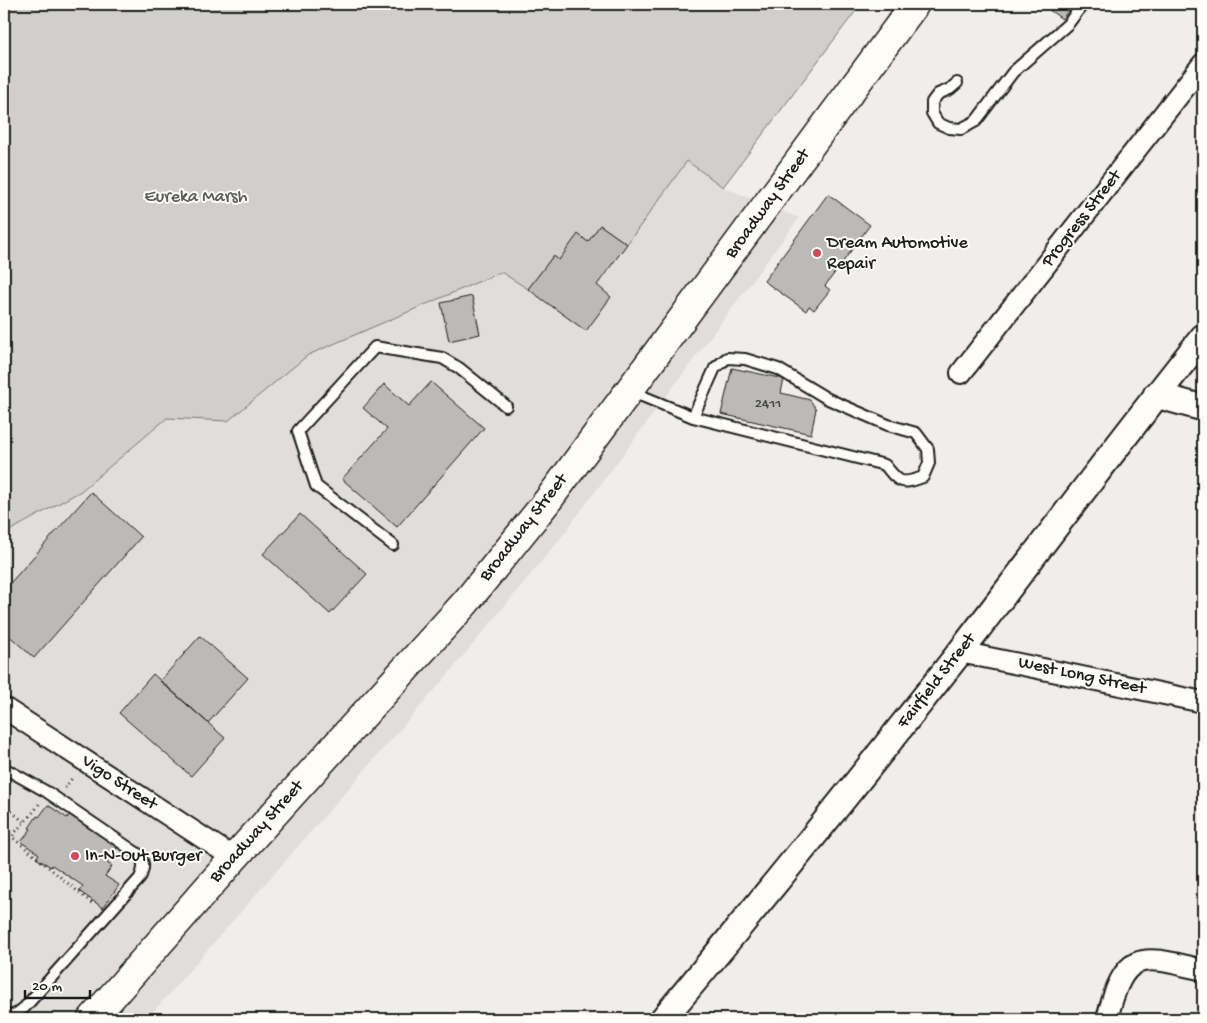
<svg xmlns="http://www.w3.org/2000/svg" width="1207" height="1023" font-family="'Gochi Hand',sans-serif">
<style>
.built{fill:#e0deda}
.green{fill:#d0cfcc;stroke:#767674}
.building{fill:#bbbab6;stroke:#1c1c1c}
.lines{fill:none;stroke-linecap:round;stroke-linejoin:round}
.service-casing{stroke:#1c1c1c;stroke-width:14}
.minor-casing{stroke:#1c1c1c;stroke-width:24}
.tertiary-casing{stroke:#1c1c1c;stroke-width:29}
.trunk-casing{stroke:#1c1c1c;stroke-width:31}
.path{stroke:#1c1c1c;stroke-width:3;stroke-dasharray:1 4;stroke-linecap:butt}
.service{stroke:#fdfcf7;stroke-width:10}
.minor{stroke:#fdfcf7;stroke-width:20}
.tertiary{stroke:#fdfcf7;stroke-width:25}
.trunk{stroke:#fdfcf7;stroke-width:28}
.poi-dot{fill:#d1495b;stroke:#fdfcf7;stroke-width:2}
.labels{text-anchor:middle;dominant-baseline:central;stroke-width:4;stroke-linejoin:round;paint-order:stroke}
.number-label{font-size:15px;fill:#444442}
.park-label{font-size:18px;fill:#5b5b5a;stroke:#fdfcf7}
.street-label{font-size:18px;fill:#1c1c1c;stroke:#fdfcf7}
.poi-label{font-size:18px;fill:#1c1c1c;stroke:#fdfcf7;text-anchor:start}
</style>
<rect width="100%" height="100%" fill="#f0eeea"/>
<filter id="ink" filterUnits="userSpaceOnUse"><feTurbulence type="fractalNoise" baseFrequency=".02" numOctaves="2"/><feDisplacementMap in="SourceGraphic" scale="10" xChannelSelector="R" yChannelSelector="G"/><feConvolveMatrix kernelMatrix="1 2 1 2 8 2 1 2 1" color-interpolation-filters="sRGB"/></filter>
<g filter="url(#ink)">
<path class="built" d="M 687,161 L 723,187 L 799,218 L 560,539 L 440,684 L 147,1019 L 4,1019 L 4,534 L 81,491 L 167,418 L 228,421 L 308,355 L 501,272 L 528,289 L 553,256 L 600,225 Z"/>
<path class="green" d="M 4,4 L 861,4 L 723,187 L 687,161 L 627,244 L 600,225 L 588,242 L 578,235 L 559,260 L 553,256 L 528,289 L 501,272 L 308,355 L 228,421 L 167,418 L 81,491 L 4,534 Z"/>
<path class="building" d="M 1041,4 L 1073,4 L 1062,19 Z
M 828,194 L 870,225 L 825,286 L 830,290 L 814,310 L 809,306 L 806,311 L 764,281 Z
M 600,225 L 627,244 L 597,285 L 611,297 L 586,331 L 528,289 L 553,256 L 559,260 L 578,234 L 588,242 Z
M 472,296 L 480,334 L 449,341 L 441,303 Z
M 732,368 L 784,379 L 781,393 L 810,400 L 816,409 L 811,434 L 721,414 Z
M 431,382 L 484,428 L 397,527 L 342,479 L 387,429 L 363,408 L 384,384 L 409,406 Z
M 91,492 L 141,537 L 34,658 L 4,631 L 4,590 Z
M 300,514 L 367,574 L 330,614 L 263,554 Z
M 200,636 L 248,678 L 208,723 L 160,681 Z
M 153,674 L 225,738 L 191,776 L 119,713 Z
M 48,805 L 67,818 L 70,814 L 118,847 L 107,863 L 112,866 L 105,876 L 119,885 L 103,908 L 79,891 L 83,886 L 52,865 L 51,867 L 36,858 L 39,854 L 21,842 L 31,829 L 29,828 L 37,816 L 39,817 Z"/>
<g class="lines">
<g class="service-casing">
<path id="service" d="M 957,83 L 950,89 L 938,94 L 932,102 L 932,113 L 938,123 L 949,128 L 961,129 L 976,121 L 1013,72 L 1068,24 L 1083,4
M 630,391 L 693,417 L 885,465 C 899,483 901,485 923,477 L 929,463 L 928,449 L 916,433 L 888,425 L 828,399 L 778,369 L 745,359 L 727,358 L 715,368 L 693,417
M 393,545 L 316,486 L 298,431 L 375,347 L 442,358 L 459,368 L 506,406
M 4,768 L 47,792 L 138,854 C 145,863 144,868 140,878 L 25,1007 C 18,1013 13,1018 4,1014"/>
</g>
<g class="minor-casing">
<path id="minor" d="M 961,373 L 1203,64
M 960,652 L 1203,702
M 4,708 L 234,858
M 1107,1019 C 1125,948 1140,955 1203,970"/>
</g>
<g class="tertiary-casing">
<path id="tertiary" d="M 1156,395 L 1203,408
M 663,1019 C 764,898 863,776 960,652 C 1041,547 1120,440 1203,337"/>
</g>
<g class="trunk-casing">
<path id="trunk" d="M 92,1019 L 234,858 L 466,602 L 549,499 L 915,4"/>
</g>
<path class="path" d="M 65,788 L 72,778
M 39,804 C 31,817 20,825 12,837 L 93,904
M 4,805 L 24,822"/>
<use href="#service" class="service"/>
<use href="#minor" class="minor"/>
<use href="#tertiary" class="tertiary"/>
<use href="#trunk" class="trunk"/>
</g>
</g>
<g class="poi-dot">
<circle cx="817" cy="253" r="5"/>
<circle cx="75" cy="856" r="5"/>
</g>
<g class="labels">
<g class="number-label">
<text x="768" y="404">2411</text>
</g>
<g class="park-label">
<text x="196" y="197">Eureka Marsh</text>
</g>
<g class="street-label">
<text transform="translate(768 204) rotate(-54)">Broadway Street</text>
<text transform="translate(1082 219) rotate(-52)">Progress Street</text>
<text transform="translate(524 528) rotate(-52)">Broadway Street</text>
<text transform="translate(1082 676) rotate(12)">West Long Street</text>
<text transform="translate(937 681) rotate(-52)">Fairfield Street</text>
<text transform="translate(119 783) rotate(33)">Vigo Street</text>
<text transform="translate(257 832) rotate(-48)">Broadway Street</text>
</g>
<g class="poi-label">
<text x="827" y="243">Dream Automotive<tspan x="827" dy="21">Repair</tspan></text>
<text x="85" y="856">In-N-Out Burger</text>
</g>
</g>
<rect width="1207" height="1023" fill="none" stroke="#fdfcf7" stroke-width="20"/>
<rect x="10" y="10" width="1187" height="1003" fill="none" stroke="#1c1c1c" stroke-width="2" filter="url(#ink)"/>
<path d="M25 990v8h65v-8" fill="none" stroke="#1c1c1c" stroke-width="2.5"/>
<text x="32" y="990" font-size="15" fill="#1c1c1c" stroke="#fdfcf7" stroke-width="4" paint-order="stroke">20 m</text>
</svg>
